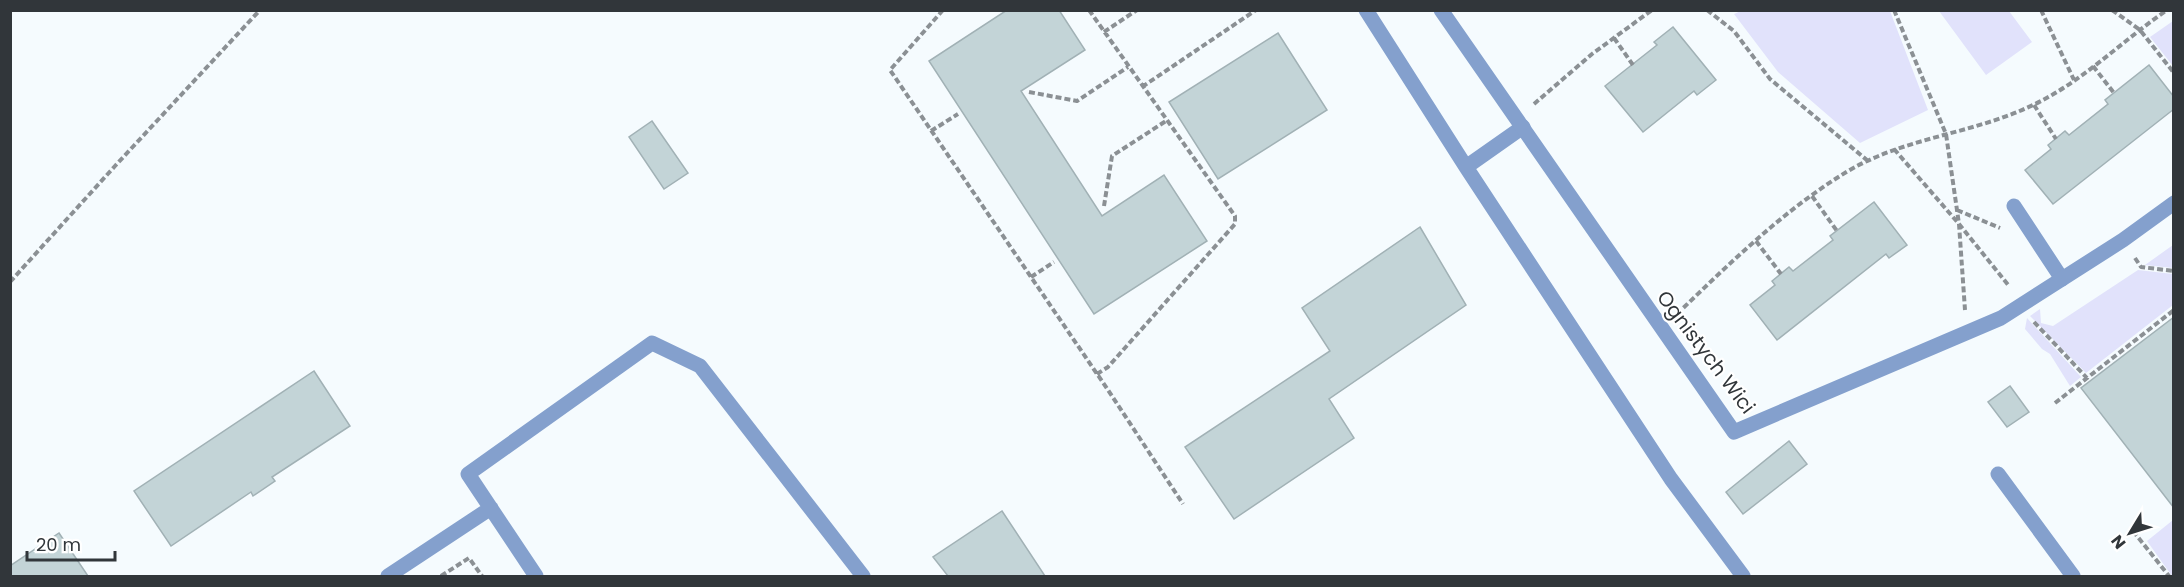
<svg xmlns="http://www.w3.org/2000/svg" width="2184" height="587" font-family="Poppins,sans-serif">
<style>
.green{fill:#e1e2fb}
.building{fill:#c3d4d7;stroke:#a1b1b5;stroke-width:1.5}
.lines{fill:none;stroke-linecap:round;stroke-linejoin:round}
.path{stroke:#8b9094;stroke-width:4;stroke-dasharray:6 3;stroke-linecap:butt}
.service{stroke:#84a0cd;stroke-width:15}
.minor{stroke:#84a0cd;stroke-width:15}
.labels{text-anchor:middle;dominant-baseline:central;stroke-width:4.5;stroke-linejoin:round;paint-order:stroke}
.street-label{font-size:20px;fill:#31363a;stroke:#fff}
</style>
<rect width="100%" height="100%" fill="#f5fbfe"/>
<path class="green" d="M 1741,11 L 1890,11 L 1928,110 L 1860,143 L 1778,72 L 1734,14 Z
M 1939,11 L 2009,11 L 2032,42 L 1986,75 Z
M 2173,21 L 2173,66 L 2150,37 Z
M 2173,245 L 2173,268 L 2145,265 Z
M 2138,270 L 2173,274 L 2173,305 L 2086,373 L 2030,316 L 2040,309 L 2041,323 L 2053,326 Z
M 2027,318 L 2081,377 L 2070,386 L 2050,354 L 2042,349 L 2025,329 Z
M 2173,520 L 2174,576 L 2172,576 L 2147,541 Z"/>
<path class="building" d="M 1007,10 L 1059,10 L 1085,50 L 1021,91 L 1102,216 L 1164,175 L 1207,241 L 1094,314 L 929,61 Z
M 1673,27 L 1716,80 L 1697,95 L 1694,91 L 1643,132 L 1605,86 L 1657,45 L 1654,42 Z
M 1278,33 L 1327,110 L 1218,179 L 1169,102 Z
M 2149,65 L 2174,97 L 2174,109 L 2053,204 L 2025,170 L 2051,149 L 2048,145 L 2065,131 L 2069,135 L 2108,104 L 2105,100 Z
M 652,121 L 688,173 L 664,189 L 629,137 Z
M 1874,202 L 1907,245 L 1889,258 L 1886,254 L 1777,340 L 1750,305 L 1775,285 L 1772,281 L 1789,267 L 1793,271 L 1833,240 L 1830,236 Z
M 1420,227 L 1466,305 L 1329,399 L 1354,438 L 1234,519 L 1185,447 L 1330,351 L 1302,308 Z
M 2174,317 L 2174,508 L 2081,388 Z
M 314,371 L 350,426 L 272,477 L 275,481 L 253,496 L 251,492 L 171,546 L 134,491 Z
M 2010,386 L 2029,412 L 2007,427 L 1988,402 Z
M 1789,441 L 1807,464 L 1743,514 L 1726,492 Z
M 1002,511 L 1045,576 L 948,576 L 933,557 Z
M 59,533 L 88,576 L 10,576 L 10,566 Z"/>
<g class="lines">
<path class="path" d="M 943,10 L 890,70 L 1108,390 L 1183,504
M 1089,10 L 1235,216 L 1235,224 L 1108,367 L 1097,374
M 1707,10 L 1734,31 L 1770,79 L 1868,161
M 1894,10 L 1946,134 L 1959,224 L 1965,310
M 2041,10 L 2074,80
M 2112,10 L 2140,30 L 2174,73
M 1104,32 L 1137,10
M 1614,38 L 1633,65
M 2093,66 L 2114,93
M 1142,87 L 1256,10
M 1029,92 L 1077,101 L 1128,67
M 1534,104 L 1592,54 L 1652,10
M 2034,105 L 2056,139
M 931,131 L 958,114
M 1894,149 L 1959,224 L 2009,286
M 1812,196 L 1837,231
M 1104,206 L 1112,156 L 1166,121
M 1957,210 L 2000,228
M 1756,241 L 1781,274
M 2135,258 L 2141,267 L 2174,271
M 1031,277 L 1054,262
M 10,282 L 115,166 L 260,10
M 1677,314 C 1730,263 1785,209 1848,171 C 1906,137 1973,134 2033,105 C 2082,82 2122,41 2167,10
M 2034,322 L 2087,378
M 2055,403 L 2174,310
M 2133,531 L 2169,576
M 441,576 L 469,558 L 482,576"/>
<path class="service" d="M 1366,10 L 1466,167 L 1671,479 L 1743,576
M 1466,167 L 1523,127
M 2014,206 L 2062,279
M 1998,474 L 2073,576"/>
<path class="minor" d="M 1441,10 L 1734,432 L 2001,318 L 2123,240 L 2174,203
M 388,576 L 491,508
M 536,576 L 468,474 L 652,343 L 700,366 L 863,576"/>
</g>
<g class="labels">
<g class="street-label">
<text transform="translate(1706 352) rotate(53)">Ognistych Wici</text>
</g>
</g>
<rect width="2184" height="587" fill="none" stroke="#31363a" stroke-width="24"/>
<g transform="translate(2130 533) rotate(232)" stroke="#ffffff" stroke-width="4.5" paint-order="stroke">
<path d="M0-4.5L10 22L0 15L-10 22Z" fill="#31363a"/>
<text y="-9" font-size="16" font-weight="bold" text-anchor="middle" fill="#31363a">N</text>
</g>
<path d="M27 551v9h88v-9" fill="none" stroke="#31363a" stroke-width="3"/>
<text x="36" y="551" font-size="18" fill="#31363a" stroke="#ffffff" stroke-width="4.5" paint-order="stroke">20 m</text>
</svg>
